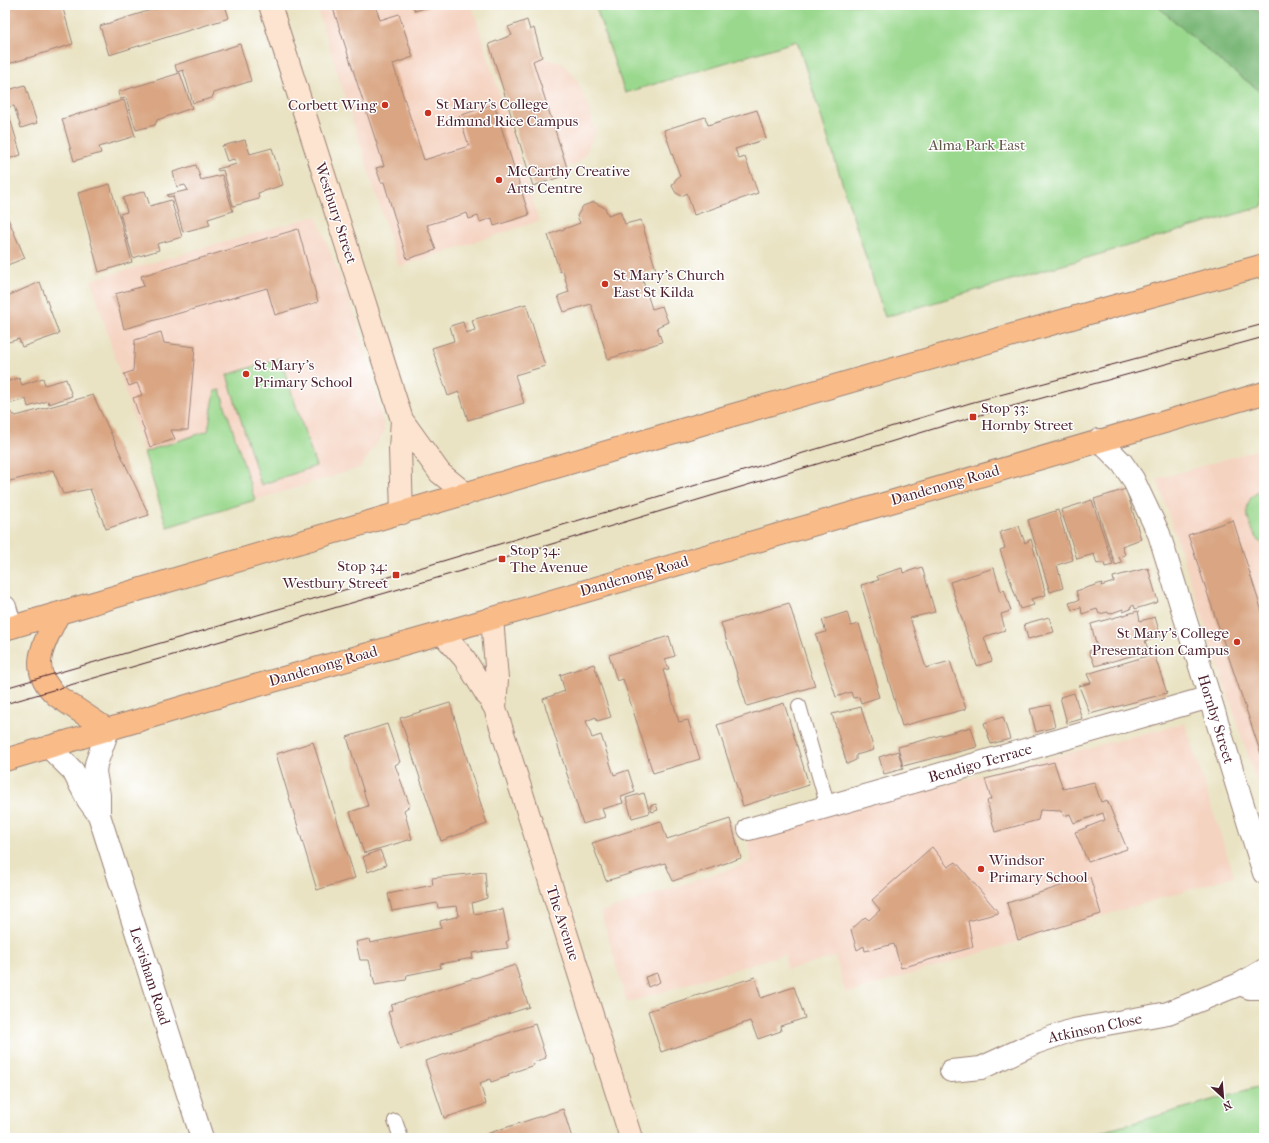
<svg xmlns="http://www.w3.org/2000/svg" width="1269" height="1143" font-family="'IM FELL French Canon',serif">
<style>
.built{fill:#f5d3c1}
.industrial{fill:#d1c0bc}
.green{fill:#9ad88d;stroke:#727c5c}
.forest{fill:#7bb878;stroke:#626c52}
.building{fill:#d9a582}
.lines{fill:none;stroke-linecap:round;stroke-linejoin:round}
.lane-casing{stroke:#9a8177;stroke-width:16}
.street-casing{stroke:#9a8177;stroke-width:24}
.secondary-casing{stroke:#9a8177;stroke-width:24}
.highway-casing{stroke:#9a8177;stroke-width:24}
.lane{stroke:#fff;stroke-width:14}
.street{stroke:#fff;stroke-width:22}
.secondary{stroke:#fde4d0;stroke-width:22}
.highway{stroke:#f9bc89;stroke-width:22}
.tram{stroke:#4a1f2b;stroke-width:1}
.poi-dot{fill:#c8321e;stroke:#fff;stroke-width:1.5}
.labels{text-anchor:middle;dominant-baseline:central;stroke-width:3;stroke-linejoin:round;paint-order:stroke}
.poi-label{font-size:15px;fill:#4a1f2b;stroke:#fff;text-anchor:start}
.park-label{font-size:15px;fill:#625648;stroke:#fff}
.street-label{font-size:15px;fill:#4a1f2b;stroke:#fff}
</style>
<rect width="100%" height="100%" fill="#fff"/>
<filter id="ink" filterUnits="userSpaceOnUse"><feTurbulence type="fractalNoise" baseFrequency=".025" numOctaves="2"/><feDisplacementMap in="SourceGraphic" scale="8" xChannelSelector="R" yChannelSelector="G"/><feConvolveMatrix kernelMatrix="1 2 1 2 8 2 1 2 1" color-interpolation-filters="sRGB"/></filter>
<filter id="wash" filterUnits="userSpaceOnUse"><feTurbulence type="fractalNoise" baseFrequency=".012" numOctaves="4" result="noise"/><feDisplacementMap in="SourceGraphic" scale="16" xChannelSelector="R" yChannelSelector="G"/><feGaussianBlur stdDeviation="0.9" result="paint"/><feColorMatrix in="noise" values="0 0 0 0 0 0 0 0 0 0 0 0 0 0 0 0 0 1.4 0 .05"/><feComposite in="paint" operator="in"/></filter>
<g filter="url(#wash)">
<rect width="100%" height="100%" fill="#e9e3c3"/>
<path class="built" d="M 316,5 L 472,5 L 539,221 L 399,267 Z
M 527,20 L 530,30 L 534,28 L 542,57 L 563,64 L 578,82 L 589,109 L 595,132 L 584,157 L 576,165 L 568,166 L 569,174 L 533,186 L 489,44 L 512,35 L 508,27 Z
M 316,216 L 356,317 L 385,431 L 360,468 L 167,527 L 91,280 Z
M 1264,448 L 1264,805 L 1157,479 Z
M 1185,723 L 1234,876 L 846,994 L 835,957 L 787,970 L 784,954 L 627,1003 L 601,912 L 751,862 L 748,835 Z"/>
<path class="industrial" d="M 1251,5 L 1264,5 L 1264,16 Z"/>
<path class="green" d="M 595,5 L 1156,5 L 1219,60 L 1264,94 L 1264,206 L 885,317 L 797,41 L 625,93 Z
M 280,358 L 316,466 L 261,485 L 227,375 Z
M 220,390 L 255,500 L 167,527 L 144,452 L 208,431 L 215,391 Z
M 1264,489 L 1264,546 C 1253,536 1241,512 1251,498 C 1254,494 1260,491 1264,489 Z
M 1264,1085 L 1264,1138 L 1081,1138 Z"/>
<path class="forest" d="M 1156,5 L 1251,5 L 1264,16 L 1264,94 L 1219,60 Z"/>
<g id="blocks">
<path class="building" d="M 5,5 L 62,5 L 73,44 L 5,65 Z
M 167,5 L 225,5 L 229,18 L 109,55 L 100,26 Z
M 332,5 L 375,5 L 380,20 L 399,14 L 413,57 L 393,64 L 424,160 L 469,146 L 459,116 L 494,104 L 529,215 L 494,226 L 492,218 L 480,222 L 478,216 L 469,219 L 467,213 L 427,225 L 436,250 L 407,259 L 384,182 L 381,182 L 376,168 L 384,166 Z
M 413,5 L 435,5 L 415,11 Z
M 527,20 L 530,30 L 534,28 L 542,57 L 533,61 L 569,174 L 533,186 L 489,44 L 512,35 L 508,27 Z
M 240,44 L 251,81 L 214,93 L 212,98 L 193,103 L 183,70 L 177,72 L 175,65 Z
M 180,73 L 192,108 L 157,120 L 155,125 L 136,130 L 126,98 L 120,99 L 118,92 Z
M 25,85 L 37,123 L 21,128 L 14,106 L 5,108 L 5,91 Z
M 124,100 L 135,136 L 99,147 L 101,153 L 74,161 L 62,119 Z
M 757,110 L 766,139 L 735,149 L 739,159 L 745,157 L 758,193 L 694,215 L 687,193 L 682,196 L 676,193 L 672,186 L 676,179 L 680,176 L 664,130 L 705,117 L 708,125 Z
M 9,115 L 21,155 L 5,160 L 5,117 Z
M 245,140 L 250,154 L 272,148 L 283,185 L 258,193 L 259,199 L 233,206 L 223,170 L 218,171 L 217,169 L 237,164 L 234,159 L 227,161 L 222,146 Z
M 196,165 L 201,180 L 222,175 L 233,211 L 208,219 L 210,225 L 183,232 L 173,196 L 168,197 L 167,195 L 188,190 L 185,185 L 177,187 L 173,172 Z
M 110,184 L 132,262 L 99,272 L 78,193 Z
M 145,191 L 150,206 L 171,200 L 182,237 L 157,244 L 159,250 L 133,258 L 120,214 L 127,212 L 123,198 Z
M 594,202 L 605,208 L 608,215 L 620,211 L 625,224 L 641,220 L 656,270 L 641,275 L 652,309 L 662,306 L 668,322 L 657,327 L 662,342 L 608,359 L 591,304 L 564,312 L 558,296 L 569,292 L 563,271 L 560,272 L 548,235 L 580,223 L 577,216 L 583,206 Z
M 5,212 L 25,258 L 5,266 Z
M 298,229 L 318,302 L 275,315 L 267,288 L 124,329 L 115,294 L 144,286 L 141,276 Z
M 40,282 L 59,334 L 22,347 L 19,339 L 5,343 L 5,297 Z
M 526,304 L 545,366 L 515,375 L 524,403 L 468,420 L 459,392 L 448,396 L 432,348 L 454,341 L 450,326 L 463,322 L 466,333 L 475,330 L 472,320 Z
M 161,332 L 164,343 L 195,347 L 188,430 L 171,430 L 175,439 L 150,447 L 133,398 L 142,395 L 137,383 L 129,386 L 124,374 L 133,371 L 135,340 Z
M 19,378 L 22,385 L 43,378 L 45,385 L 66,379 L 72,396 L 49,404 L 48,401 L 28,407 L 26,399 L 5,405 L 5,382 Z
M 93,395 L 149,515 L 106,529 L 90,489 L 63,494 L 53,470 L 6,482 L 5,479 L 5,414 L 10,412 L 16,416 Z
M 1126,489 L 1141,539 L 1122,546 L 1125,555 L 1119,557 L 1122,563 L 1115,565 L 1094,499 Z
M 1092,500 L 1113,565 L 1105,567 L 1104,562 L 1097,564 L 1094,554 L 1077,559 L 1061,510 Z
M 1058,510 L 1073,560 L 1057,565 L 1063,588 L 1050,592 L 1028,520 Z
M 1233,520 L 1264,618 L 1264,763 L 1188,535 Z
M 1019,526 L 1025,543 L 1031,539 L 1046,595 L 1031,599 L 1034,605 L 1020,609 L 1000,550 L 1005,548 L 1000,532 Z
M 922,567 L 935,612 L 910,618 L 926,668 L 950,661 L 966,709 L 902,726 L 861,585 L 879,580 L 877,576 L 902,568 L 903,573 Z
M 994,568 L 1001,592 L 1004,589 L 1011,611 L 1001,614 L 1005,630 L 984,637 L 992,661 L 977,666 L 950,582 Z
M 1148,568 L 1158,602 L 1135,609 L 1134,605 L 1130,607 L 1131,609 L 1123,612 L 1123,609 L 1109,614 L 1108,612 L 1099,614 L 1097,609 L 1082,614 L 1081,607 L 1072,610 L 1069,603 L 1079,600 L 1076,591 L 1102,583 L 1101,586 L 1114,582 L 1113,577 Z
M 789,603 L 815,686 L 747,706 L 721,623 Z
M 1138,611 L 1140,621 L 1155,617 L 1161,637 L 1145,641 L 1149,651 L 1095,666 L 1089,651 L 1097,648 L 1091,624 Z
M 847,612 L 851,626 L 859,624 L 878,687 L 876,688 L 879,697 L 861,703 L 859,697 L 853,698 L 851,692 L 836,697 L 816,635 L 826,632 L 822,620 Z
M 1049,617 L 1054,632 L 1028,639 L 1024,624 Z
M 669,636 L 675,656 L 665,659 L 669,669 L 663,670 L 679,722 L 688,720 L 700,759 L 653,773 L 623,679 L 617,681 L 609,655 Z
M 1154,654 L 1167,693 L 1090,714 L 1079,686 L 1091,683 L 1087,674 Z
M 594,664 L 611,717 L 597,721 L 596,717 L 586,721 L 592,738 L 601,735 L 614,775 L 628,770 L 635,792 L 621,797 L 623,803 L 602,809 L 605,817 L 583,824 L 543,699 L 565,691 L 560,675 Z
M 1074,693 L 1082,719 L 1067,723 L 1060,697 Z
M 450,703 L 487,824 L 441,841 L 400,718 Z
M 784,703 L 809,785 L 743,806 L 717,725 Z
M 1050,705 L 1055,727 L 1036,732 L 1030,709 Z
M 861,707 L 874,750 L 856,755 L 856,760 L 847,764 L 832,714 Z
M 1003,717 L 1010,739 L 991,744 L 984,723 Z
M 387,724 L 400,762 L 395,765 L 410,806 L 404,810 L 412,839 L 364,853 L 350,812 L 368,806 L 347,737 Z
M 971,727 L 977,747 L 903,766 L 898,747 Z
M 313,742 L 355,878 L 317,890 L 276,754 Z
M 898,751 L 903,769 L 884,774 L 879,757 Z
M 1054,762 L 1063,789 L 1094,782 L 1101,802 L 1107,800 L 1127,849 L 1088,862 L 1075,832 L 1105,820 L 1103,813 L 1074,823 L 1070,814 L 1064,816 L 1061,811 L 1040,810 L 1038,820 L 995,832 L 987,801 L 991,799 L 985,779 Z
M 644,793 L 650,813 L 632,818 L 626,798 Z
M 656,804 L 658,810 L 652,812 L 650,806 Z
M 730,819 L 741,858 L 673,881 L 665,863 L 606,881 L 592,843 L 661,821 L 667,839 Z
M 932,847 L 948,867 L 956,862 L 999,913 L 968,921 L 973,947 L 901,968 L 894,944 L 865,951 L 864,946 L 857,950 L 851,930 L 865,917 L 869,920 L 880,910 L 872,900 Z
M 380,850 L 386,865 L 368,872 L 363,857 Z
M 485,872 L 487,898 L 472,903 L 474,914 L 503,909 L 509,940 L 506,942 L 508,948 L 472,953 L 473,958 L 440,964 L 441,968 L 407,975 L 406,980 L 375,985 L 369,960 L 360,960 L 356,942 L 369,939 L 370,943 L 441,928 L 440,921 L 459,916 L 457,906 L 438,908 L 437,903 L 392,911 L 388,894 L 433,885 L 432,878 Z
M 1090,877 L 1101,914 L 1018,940 L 1007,903 Z
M 515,965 L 529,1007 L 400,1049 L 388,1012 L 392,1010 L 391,1005 Z
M 657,973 L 660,982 L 648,987 L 645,977 Z
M 755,977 L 761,998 L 794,987 L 805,1018 L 780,1026 L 781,1031 L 758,1039 L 750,1021 L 661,1052 L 648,1011 Z
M 535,1024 L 546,1058 L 533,1062 L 534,1065 L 508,1074 L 509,1076 L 491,1082 L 490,1079 L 480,1083 L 486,1104 L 444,1118 L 425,1061 Z
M 563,1109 L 572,1138 L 474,1138 Z"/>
</g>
</g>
<g filter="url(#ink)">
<use href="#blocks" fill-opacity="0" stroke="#9a8177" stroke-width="1"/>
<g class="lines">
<g class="lane-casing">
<path id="lane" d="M 799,706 L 828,807
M 395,1121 L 401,1138"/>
</g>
<g class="street-casing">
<path id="street" d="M 1099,440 L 1122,463 L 1133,479 L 1159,534 L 1264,873
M 5,607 L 11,627
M 49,747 L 73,771 L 88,800 L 99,815 L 202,1138
M 99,812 L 99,795 L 95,772 L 96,764 L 108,730
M 749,829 L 1210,697
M 1240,984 L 1250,988 L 1264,988
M 951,1071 L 981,1068 L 1035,1043 L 1073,1030 L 1168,1013 L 1240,984 L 1264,970"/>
</g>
<g class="secondary-casing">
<path id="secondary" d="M 270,5 L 402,420 L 440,473 L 466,494
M 402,513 L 400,449 L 402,420
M 492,618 L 497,679 L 495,708
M 442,633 L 464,658 L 495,708 L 631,1138"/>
</g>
<g class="highway-casing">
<path id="highway" d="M 59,613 C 44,644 26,669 57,696 L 108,730
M 5,629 L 712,421 L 1093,312 L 1264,265
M 5,760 L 234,692 L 442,633 L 1264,393"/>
</g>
<use href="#lane" class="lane"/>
<use href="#street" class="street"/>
<use href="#secondary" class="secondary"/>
<use href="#highway" class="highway"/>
<path class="tram" d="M 5,688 L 396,575 L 970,403 L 1264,324
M 5,704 L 502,559 L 973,417 L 1264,337"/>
</g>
</g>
<g class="poi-dot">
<circle cx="385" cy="105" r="4"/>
<circle cx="428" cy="113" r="4"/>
<circle cx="499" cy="180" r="4"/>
<circle cx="605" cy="284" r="4"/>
<circle cx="246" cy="374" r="4"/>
<rect x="969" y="413" width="8" height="8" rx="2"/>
<rect x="498" y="555" width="8" height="8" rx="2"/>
<rect x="392" y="571" width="8" height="8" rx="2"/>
<circle cx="1237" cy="642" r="4"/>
<circle cx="981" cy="869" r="4"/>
</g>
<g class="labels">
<g class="poi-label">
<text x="436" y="104">St Mary's College<tspan x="436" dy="17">Edmund Rice Campus</tspan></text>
<text x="377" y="105" text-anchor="end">Corbett Wing</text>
<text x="507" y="171">McCarthy Creative<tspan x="507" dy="17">Arts Centre</tspan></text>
<text x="613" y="275">St Mary's Church<tspan x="613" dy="17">East St Kilda</tspan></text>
<text x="254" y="365">St Mary's<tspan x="254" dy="17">Primary School</tspan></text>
<text x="981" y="408">Stop 33:<tspan x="981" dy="17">Hornby Street</tspan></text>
<text x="510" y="550">Stop 34:<tspan x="510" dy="17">The Avenue</tspan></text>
<text x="388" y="566" text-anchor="end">Stop 34:<tspan x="388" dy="17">Westbury Street</tspan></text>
<text x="1229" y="633" text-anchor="end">St Mary's College<tspan x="1229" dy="17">Presentation Campus</tspan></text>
<text x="989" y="860">Windsor<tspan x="989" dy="17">Primary School</tspan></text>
</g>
<g class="park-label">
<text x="977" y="145">Alma Park East</text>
</g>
<g class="street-label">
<text transform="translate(336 213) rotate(72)">Westbury Street</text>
<text transform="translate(945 485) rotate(-16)">Dandenong Road</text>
<text transform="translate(634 576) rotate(-16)">Dandenong Road</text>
<text transform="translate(323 666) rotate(-16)">Dandenong Road</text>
<text transform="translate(1216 719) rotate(73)">Hornby Street</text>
<text transform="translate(980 763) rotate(-16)">Bendigo Terrace</text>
<text transform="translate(563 923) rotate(72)">The Avenue</text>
<text transform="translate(150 976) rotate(72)">Lewisham Road</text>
<text transform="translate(1095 1028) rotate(-12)">Atkinson Close</text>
</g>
</g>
<rect width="1269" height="1143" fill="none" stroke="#fff" stroke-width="20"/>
<g transform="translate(1223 1097) rotate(154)" stroke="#ffffff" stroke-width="3" paint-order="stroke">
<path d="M0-3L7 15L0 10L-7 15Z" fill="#4a1f2b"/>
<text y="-6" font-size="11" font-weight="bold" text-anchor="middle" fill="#4a1f2b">N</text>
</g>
</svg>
